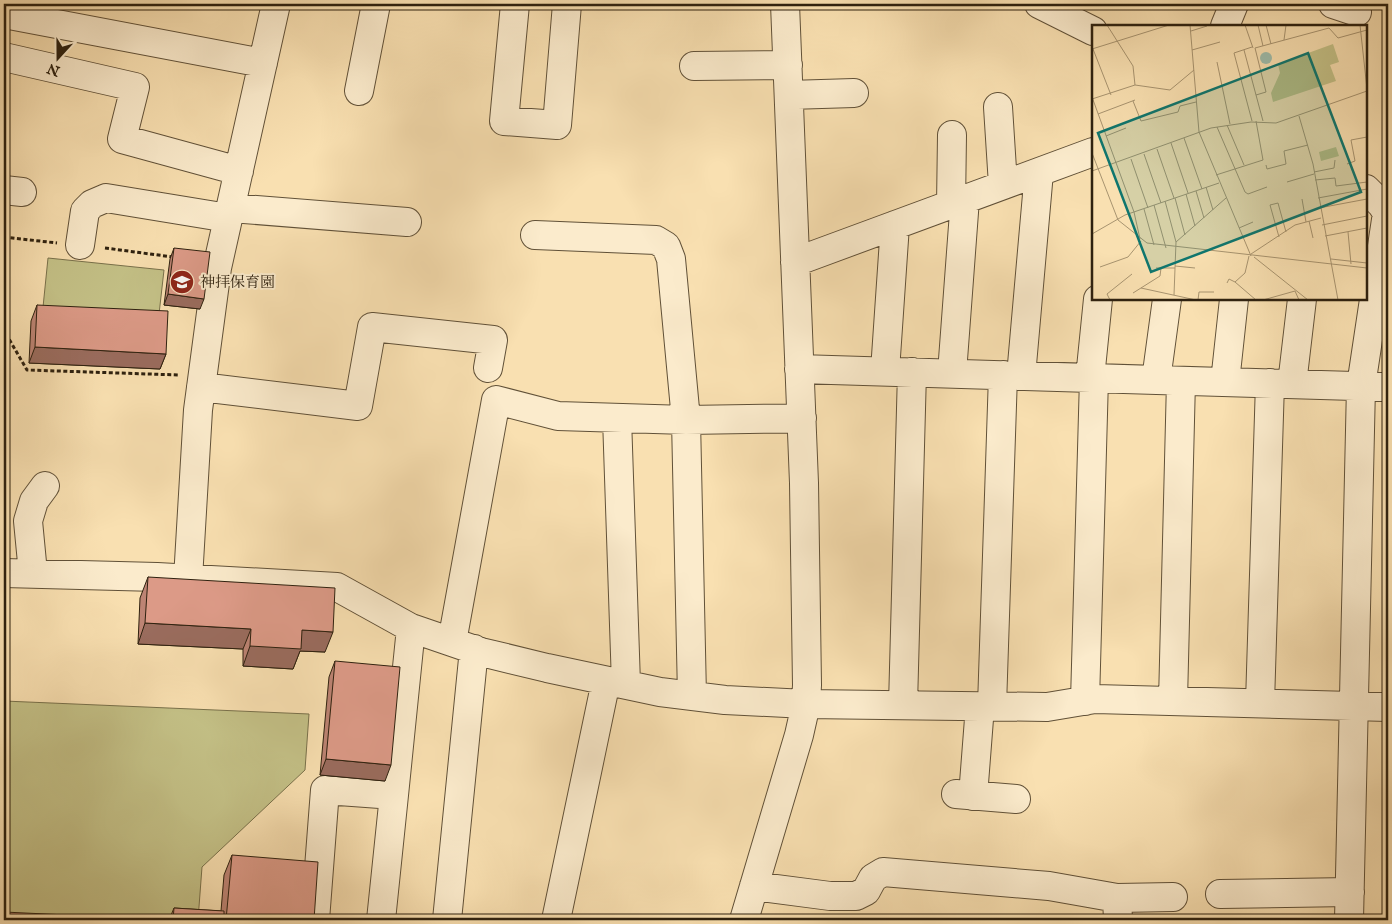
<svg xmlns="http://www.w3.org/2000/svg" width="1392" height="924" font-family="'IM FELL English','Noto Serif JP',serif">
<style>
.green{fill:#c4c187;stroke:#79714b}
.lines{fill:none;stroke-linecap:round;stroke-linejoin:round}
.minor-casing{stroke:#615138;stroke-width:30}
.path{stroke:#2e210f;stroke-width:3;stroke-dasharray:4 2.5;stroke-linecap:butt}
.minor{stroke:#fbebcc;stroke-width:28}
.wall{fill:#bd8474;stroke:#2e210f}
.shaded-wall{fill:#9a6c5e;stroke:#2e210f}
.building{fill:#dc9a87;stroke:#2e210f}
.labels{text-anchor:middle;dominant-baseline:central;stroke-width:4;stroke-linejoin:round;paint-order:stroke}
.poi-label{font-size:15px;fill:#2e210f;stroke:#fbebcc;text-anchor:start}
.inset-road{fill:none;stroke:#a89470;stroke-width:1}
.view{fill:#0f766e;fill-opacity:0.15;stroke:#0f766e;stroke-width:2.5}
.inset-edge{fill:none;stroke:#2e210f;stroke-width:2.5}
</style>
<rect width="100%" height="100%" fill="#f9e0b1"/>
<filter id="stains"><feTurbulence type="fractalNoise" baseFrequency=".004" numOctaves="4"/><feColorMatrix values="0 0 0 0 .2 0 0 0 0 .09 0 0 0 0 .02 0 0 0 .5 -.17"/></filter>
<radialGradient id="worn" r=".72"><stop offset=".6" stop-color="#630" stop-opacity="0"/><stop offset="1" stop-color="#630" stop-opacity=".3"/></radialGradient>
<path class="green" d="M 48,258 L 164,270 L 158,323 L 42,317 Z
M 4,701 L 309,714 L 305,770 L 202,867 L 198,920 L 4,920 Z"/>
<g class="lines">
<g class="minor-casing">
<path id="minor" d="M 515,4 L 504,121 L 557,125 L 567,4
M 1039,4 L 1093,31
M 1333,4 L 1357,12
M 4,14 L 263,63
M 1225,26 L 1234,4
M 4,57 L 135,87 L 122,139 L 239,171
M 694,66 L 788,65
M 359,91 L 376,4
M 789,95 L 854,93
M 998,107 L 1003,185
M 1366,189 L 1382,205 L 1388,215
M 4,190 L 22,192
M 951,205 L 952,135
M 231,208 L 407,222
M 535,235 L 656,240 L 666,246 L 671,259 L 686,420 L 692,696
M 80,245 L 85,211 L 92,204 L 106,198 L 228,218
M 795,262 L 1093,152
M 799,369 L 1388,387
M 885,371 L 895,225
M 952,373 L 965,199
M 1021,376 L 1039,172
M 1090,378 L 1098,299
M 1156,380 L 1167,299
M 1225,382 L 1234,299
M 1292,384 L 1302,299
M 201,387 L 358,406 L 372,327 L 493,340 L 488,368
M 617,418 L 626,684
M 4,573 L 157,577 L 337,587 L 411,628 L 481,652 L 547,668 L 660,692 L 725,700 L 806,704 L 1047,707 L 1095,699 L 1388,707
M 33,573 L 28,521 L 34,501 L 45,486
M 188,579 L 198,410 L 217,268 L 276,4
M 452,642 L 496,400 L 558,416 L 686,420 L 802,418
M 1085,701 L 1094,378
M 1173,701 L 1181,381
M 1260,703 L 1270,383
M 903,705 L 912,372
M 992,706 L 1003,375
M 956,794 L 1016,799
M 973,796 L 980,706
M 754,886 L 830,896 L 856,896 L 866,891 L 873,878 L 883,872 L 1049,886 L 1117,898 L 1118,920
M 1220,894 L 1350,892
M 1117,898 L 1173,897
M 315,920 L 325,790 L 394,795 L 411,628
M 381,920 L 394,795
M 447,920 L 474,649
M 556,920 L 606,681
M 744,920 L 799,735 L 806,704 L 807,685 L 804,483 L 785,4
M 1349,920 L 1361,386 L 1387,213"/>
</g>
<path class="path" d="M 4,237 L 57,243
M 105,248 L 173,257
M 4,336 L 9,339 L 27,370 L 179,375"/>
<use href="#minor" class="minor"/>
</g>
<path class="wall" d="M 174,248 L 200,309 L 164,305 L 170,259 Z
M 37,305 L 166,354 L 160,369 L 29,363 L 31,321 Z
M 148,577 L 325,652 L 300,651 L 293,669 L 243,666 L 243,649 L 138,644 L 140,598 Z
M 335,661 L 385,781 L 320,775 L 329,677 Z
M 232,855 L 314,920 L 4,920 L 169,920 L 174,908 L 221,911 L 224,875 Z"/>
<path class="shaded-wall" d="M 168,294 L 204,299 L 200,309 L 164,305 Z
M 35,347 L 166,354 L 160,369 L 29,363 Z
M 145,623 L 251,629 L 243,649 L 138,644 Z
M 302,630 L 333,632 L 325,652 L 300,651 L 293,669 L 243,666 L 250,646 Z
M 326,759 L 391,765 L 385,781 L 320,775 Z"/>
<path class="building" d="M 174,248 L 210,252 L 204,299 L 168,294 Z
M 37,305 L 168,311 L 166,354 L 35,347 Z
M 148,577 L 335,588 L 333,632 L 302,630 L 301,649 L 250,646 L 251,629 L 145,623 Z
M 335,661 L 400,667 L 391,765 L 326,759 Z
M 232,855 L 318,862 L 314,920 L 226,920 Z
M 174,908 L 224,911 L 224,920 L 173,920 Z
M 4,912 L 172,920 L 4,920 Z"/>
<defs>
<g id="school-disc" transform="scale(1.25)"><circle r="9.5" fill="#8f2418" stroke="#fbebcc"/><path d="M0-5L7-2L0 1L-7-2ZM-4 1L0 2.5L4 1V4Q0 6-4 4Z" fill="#fff"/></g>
</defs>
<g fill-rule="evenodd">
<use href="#school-disc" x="182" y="282"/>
</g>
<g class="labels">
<g class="poi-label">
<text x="200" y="282">神拝保育園</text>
</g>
</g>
<g transform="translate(1092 25)">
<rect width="275" height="275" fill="#f9e0b1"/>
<path d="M 241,19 L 247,37 L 238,40 L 244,56 L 181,77 L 179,68 L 188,48 L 186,39 ZM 244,122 L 247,131 L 229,136 L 227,127 Z" fill="#c4c187"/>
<path d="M168 33a6 6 0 1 1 12 0a6 6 0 1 1-12 0Z" fill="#9ebdac"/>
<path class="inset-road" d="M 15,0 L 41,41 L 43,60M 98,0 L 107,107 L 159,231M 153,0 L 161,23M 166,0 L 171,21M 174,0 L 179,19M 268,0 L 275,64M 99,6 L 115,1M 192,15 L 194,0M 160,22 L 142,28 L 160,96M 0,24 L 77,0M 1,24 L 19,70M 100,25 L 128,17M 152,25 L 164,70M 125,37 L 138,99M 0,72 L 42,187 L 48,214M 0,74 L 43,60 L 78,65 L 102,45M 41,76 L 49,96 L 86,87 L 88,81 L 104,77M 6,89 L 43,75M 207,91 L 221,139 L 246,275M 171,96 L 164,70 L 174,67 L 163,23 L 237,3 L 246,13 L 275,5M 135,100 L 152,140M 125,102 L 153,167 L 156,169 L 175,162M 14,111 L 34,103M 92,113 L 110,164M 79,118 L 96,168M 65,124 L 82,173M 0,128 L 26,195 L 55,218 L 275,243M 52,129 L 69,178M 39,134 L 56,183M 255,139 L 263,136 L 259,115 L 275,112M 174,140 L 175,144 L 194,139 L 192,126 L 216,120M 0,146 L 119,103 L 159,97 L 184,98 L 275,66M 222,147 L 242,143 L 243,135M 124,150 L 171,135 L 164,96M 223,155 L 243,153 L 244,161 L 275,157M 195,157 L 222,149M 114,162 L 121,185M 104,166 L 112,193M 94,169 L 103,201M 83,173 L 93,210M 226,173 L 275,164M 210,174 L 214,197M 73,176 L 84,217M 62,180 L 74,223M 227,183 L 275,174M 52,184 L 62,220M 217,196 L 221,213M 230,200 L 275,191M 147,203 L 161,197M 256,207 L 259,239M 0,209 L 33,190 L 127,158M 233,211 L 275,203M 187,212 L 178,180 L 186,178 L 194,207M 159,229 L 203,200 L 229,193M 162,232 L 216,275M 239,234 L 275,238M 83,241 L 103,243M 8,242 L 36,232 L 49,216M 64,243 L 83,243M 143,257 L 153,248 L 157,231M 135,258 L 137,254 L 143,257 L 164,275M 49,263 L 104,275M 41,268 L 68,251 L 69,243M 82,270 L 84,217 L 134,173M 18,275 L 15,269 L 40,249M 106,275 L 107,267 L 122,267M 171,275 L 203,266 L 207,275"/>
<path class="view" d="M 216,28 L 269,167 L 59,247 L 6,108 Z"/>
<rect width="275" height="275" class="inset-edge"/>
</g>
<rect width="1392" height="924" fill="none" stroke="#f9e0b1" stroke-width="20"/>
<rect x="5" y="5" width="1382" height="914" fill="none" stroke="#2e210f" stroke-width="2.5"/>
<rect x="10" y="10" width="1372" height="904" fill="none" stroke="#2e210f"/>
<g transform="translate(58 58) rotate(201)" stroke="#fbebcc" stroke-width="4" paint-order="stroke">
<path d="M0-4L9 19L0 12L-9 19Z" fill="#2e210f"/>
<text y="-8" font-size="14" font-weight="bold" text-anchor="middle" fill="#2e210f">N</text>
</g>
<rect width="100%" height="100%" filter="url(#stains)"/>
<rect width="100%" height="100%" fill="url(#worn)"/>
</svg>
